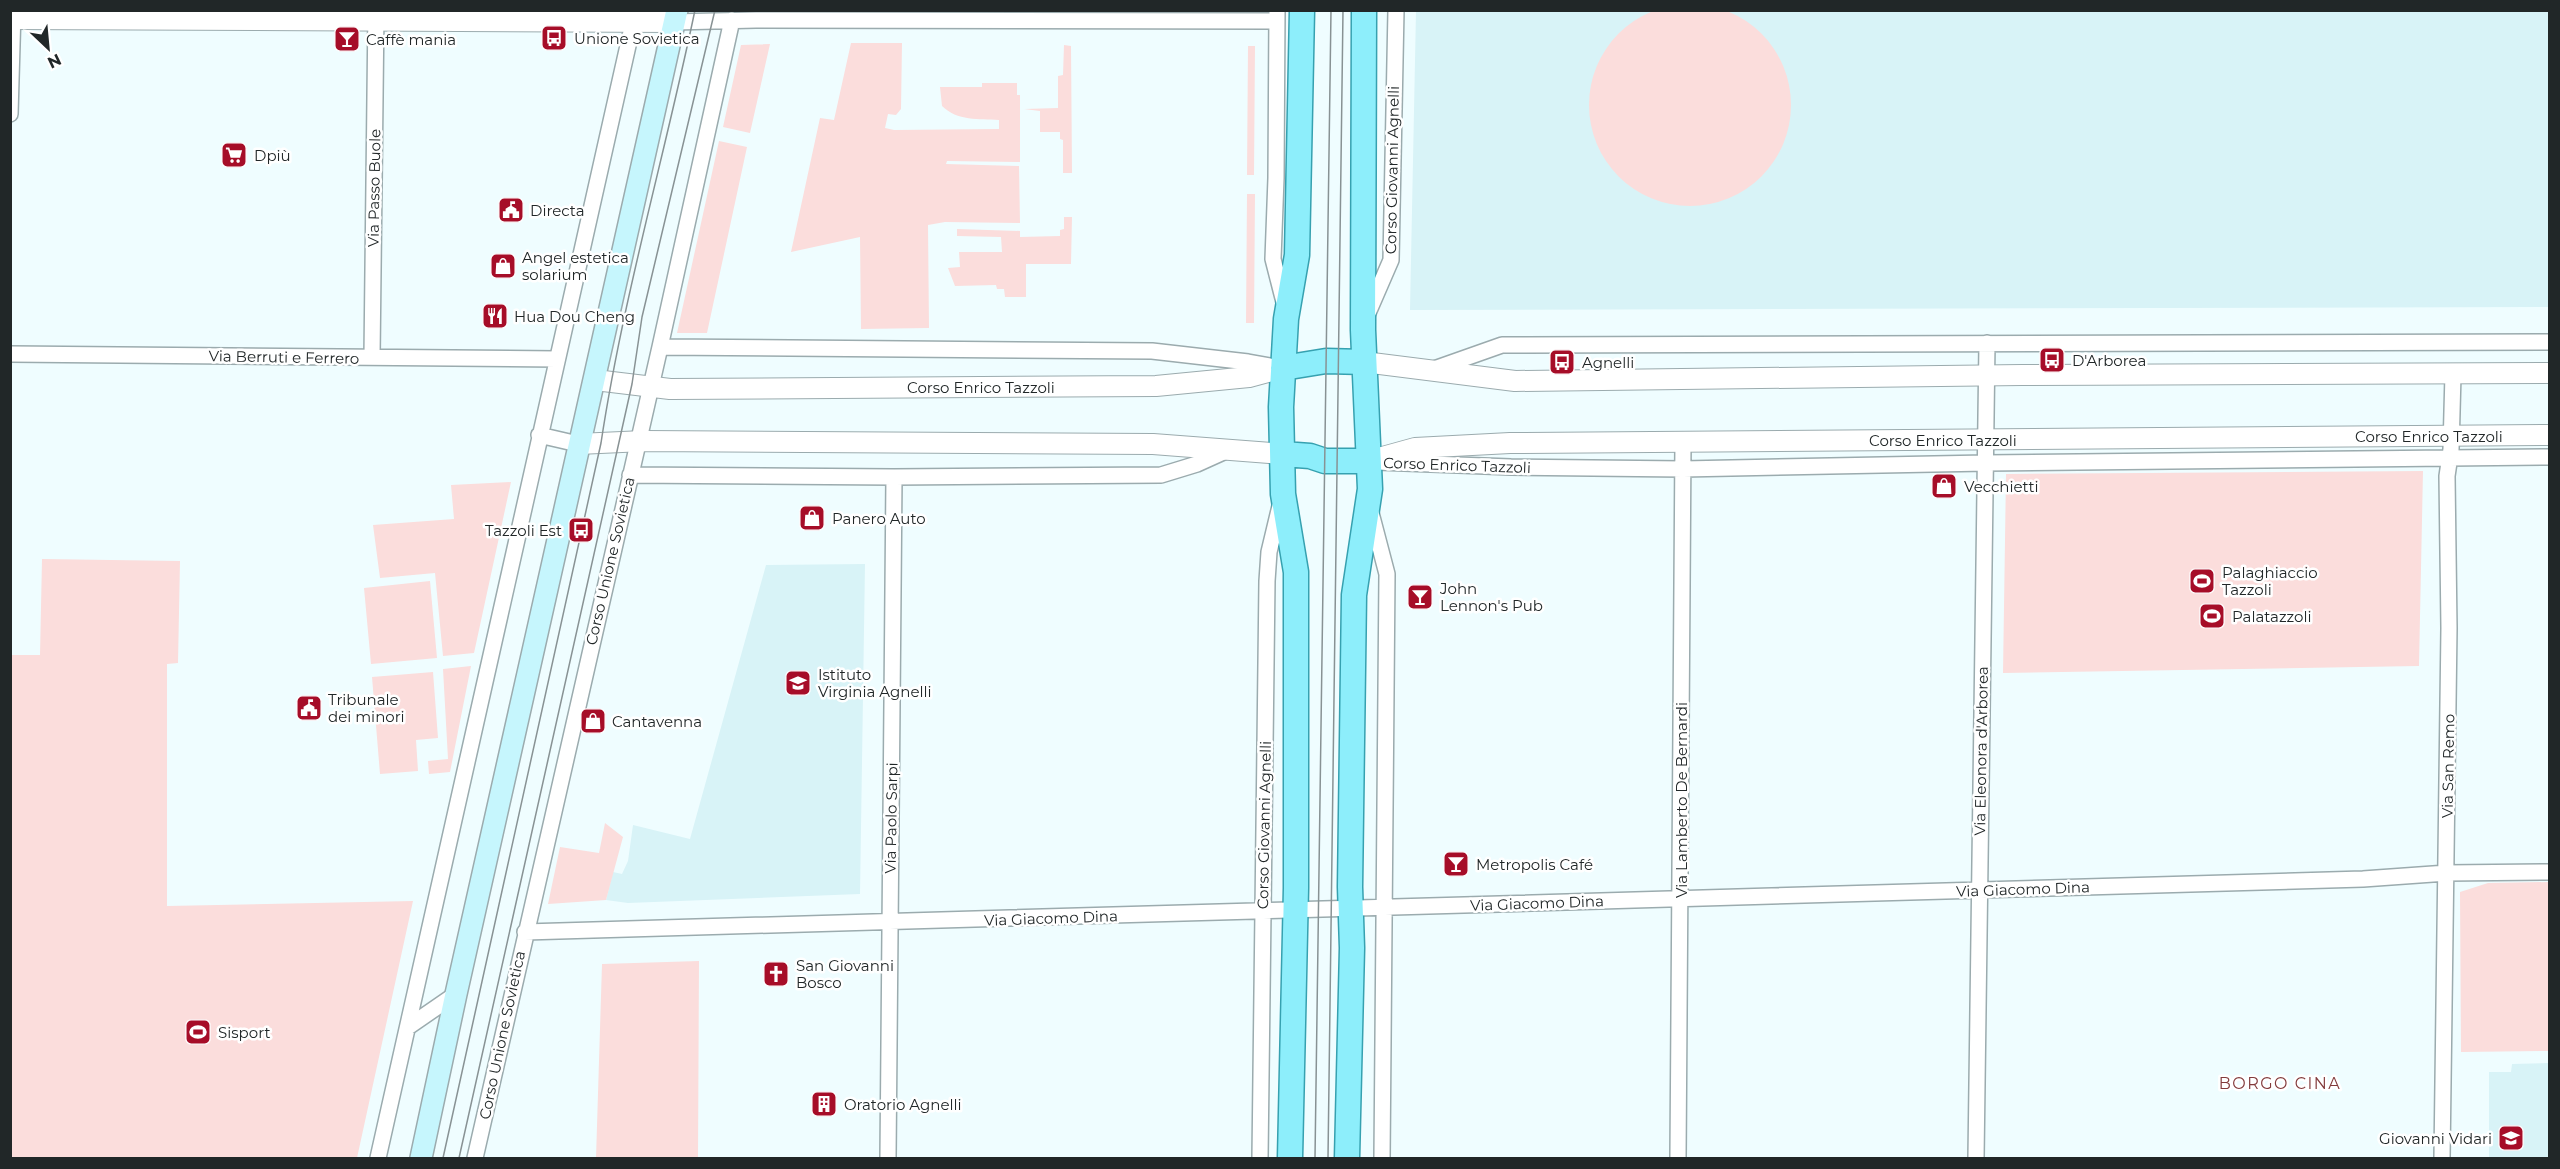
<svg xmlns="http://www.w3.org/2000/svg" width="2560" height="1169" font-family="Montserrat,sans-serif">
<style>
.built{fill:#d8f3f7}
.green{fill:#fbdddc}
.lines{fill:none;stroke-linecap:round;stroke-linejoin:round}
.minor-casing{stroke:#9babae;stroke-width:18}
.tertiary-casing{stroke:#9babae;stroke-width:22}
.secondary-casing{stroke:#9babae;stroke-width:24}
.primary-casing{stroke:#36a1b0;stroke-width:27}
.minor{stroke:#fff;stroke-width:15}
.tertiary{stroke:#fff;stroke-width:20}
.secondary{stroke:#c6f6fd;stroke-width:21}
.primary{stroke:#8deefb;stroke-width:24}
.tram{stroke:#889294;stroke-width:1.5}
.labels{text-anchor:middle;dominant-baseline:central;stroke-width:5;stroke-linejoin:round;paint-order:stroke}
.poi-label{font-size:15px;fill:#212728;stroke:#fff;text-anchor:start}
.street-label{font-size:15px;fill:#212728;stroke:#fff}
.neighbourhood-label{font-size:16px;letter-spacing:1.5px;fill:#823a3b;stroke:#fff}
</style>
<rect width="100%" height="100%" fill="#effdff"/>
<path class="built" d="M 1416,11 L 2549,11 L 2549,307 L 1410,310 Z
M 865,564 L 860,894 L 628,903 L 606,900 L 613,872 L 622,874 L 628,861 L 633,825 L 690,839 L 766,565 Z
M 2549,1063 L 2549,1158 L 2489,1158 L 2489,1072 L 2511,1072 L 2512,1064 Z"/>
<path class="green" d="M1589 105a101 101 0 1 1 202 0a101 101 0 1 1-202 0Z
M 851,43 L 902,43 L 901,109 L 896,115 L 888,114 L 885,128 L 894,130 L 999,129 L 999,120 C 979,119 957,121 942,106 L 940,87 L 982,87 L 982,83 L 1017,83 L 1017,95 L 1020,95 L 1020,162 L 947,161 L 946,164 L 1019,166 L 1020,223 L 945,222 L 928,225 L 929,328 L 861,329 L 860,237 L 791,252 L 820,118 L 834,120 Z
M 770,44 L 750,133 L 723,127 L 741,45 Z
M 1064,45 L 1071,46 L 1072,173 L 1063,173 L 1063,140 L 1060,139 L 1060,132 L 1040,132 L 1040,111 L 1024,109 L 1058,108 L 1058,76 L 1063,75 Z
M 1248,46 L 1255,46 L 1254,175 L 1247,175 Z
M 719,141 L 747,147 L 707,333 L 677,333 Z
M 1247,194 L 1255,194 L 1254,323 L 1246,323 Z
M 1064,217 L 1072,217 L 1071,264 L 1026,264 L 1026,297 L 1005,297 L 1004,289 L 997,289 L 996,285 L 955,286 L 948,268 L 960,267 L 959,252 L 1002,252 L 1001,237 L 957,236 L 957,229 L 1020,231 L 1020,237 L 1060,236 L 1060,230 L 1064,229 Z
M 2423,471 L 2419,666 L 2003,673 L 2006,474 Z
M 511,482 L 474,653 L 443,656 L 435,573 L 380,578 L 373,525 L 454,519 L 451,485 Z
M 42,559 L 180,561 L 178,663 L 167,664 L 167,906 L 413,901 L 357,1158 L 11,1158 L 11,655 L 40,655 Z
M 430,581 L 437,658 L 371,664 L 364,588 Z
M 471,666 L 450,772 L 429,774 L 428,761 L 448,759 L 443,669 Z
M 433,672 L 438,738 L 416,740 L 418,771 L 380,774 L 372,677 Z
M 605,823 L 623,837 L 606,900 L 548,904 L 560,847 L 599,853 Z
M 2549,882 L 2549,1051 L 2461,1052 L 2460,892 L 2488,883 Z
M 699,961 L 698,1158 L 596,1158 L 602,964 Z"/>
<g class="lines">
<g class="minor-casing">
<path id="minor" d="M 1277,10 L 1276,178 L 1273,259 L 1285,306
M 674,22 L 756,20 L 1277,21
M 10,114 L 13,10
M 1368,313 L 1391,260 L 1396,10
M 660,347 L 1152,351 L 1248,362 L 1280,368
M 10,354 L 557,359
M 372,357 L 376,10
M 1434,369 L 1502,345 L 2550,342
M 539,435 L 578,444
M 1377,462 L 1511,467 L 1683,469 L 1986,463 L 2550,457
M 630,475 L 894,477 L 1161,475 L 1197,464 L 1228,450
M 1371,513 L 1387,574 L 1382,1158
M 525,932 L 2363,879 L 2447,873 L 2550,872
M 408,1027 L 456,994
M 378,1158 L 636,10
M 475,1158 L 660,347 L 732,20
M 888,1158 L 894,477
M 1260,1158 L 1267,581 L 1269,552 L 1280,506
M 1678,1158 L 1683,442
M 1976,1158 L 1987,343
M 2442,1158 L 2449,628 L 2447,476 L 2451,449 L 2453,374"/>
</g>
<g class="tertiary-casing">
<path id="tertiary" d="M 10,19 L 674,22
M 1364,362 L 1515,381 L 2022,375 L 2550,373
M 595,380 L 670,389 L 1156,386 L 1249,377 L 1283,368
M 578,444 L 644,441 L 1153,444 L 1283,454
M 1368,461 L 1415,448 L 1510,443 L 2550,435"/>
</g>
<g class="secondary-casing">
<path id="secondary" d="M 421,1158 L 456,994 L 677,10"/>
</g>
<g class="primary-casing">
<path id="primary" d="M 1283,368 L 1326,361 L 1364,362
M 1283,454 L 1310,456 L 1325,461 L 1368,461
M 1290,1158 L 1296,888 L 1296,572 L 1283,494 L 1281,407 L 1286,319 L 1297,255 L 1302,10
M 1347,1158 L 1352,948 L 1350,887 L 1354,595 L 1370,489 L 1363,330 L 1364,10"/>
</g>
<use href="#minor" class="minor"/>
<use href="#tertiary" class="tertiary"/>
<use href="#secondary" class="secondary"/>
<use href="#primary" class="primary"/>
<path class="tram" d="M 443,1158 L 601,443 C 623,297 665,155 695,10
M 459,1158 L 632,384 L 642,317 L 715,10
M 1315,1158 L 1331,10
M 1328,1158 L 1343,10"/>
</g>
<defs>
<g id="bus-square" transform="scale(1.35)"><rect x="-9" y="-9" width="18" height="18" rx="4" fill="#a60d28" stroke="#fff"/><path d="M-5-6H5V4H4V6H2V4H-2V6H-4V4H-5ZM-3.5-4V0h7V-4ZM-3.5 1.2v1.5H-2V1.2ZM2 1.2v1.5H3.5V1.2Z" fill="#fff"/></g>
<g id="bar-square" transform="scale(1.35)"><rect x="-9" y="-9" width="18" height="18" rx="4" fill="#a60d28" stroke="#fff"/><path d="M-6-5H6L.8 .8V4.5H3.5V6h-7V4.5H-.8V.8Z" fill="#fff"/></g>
<g id="supermarket-square" transform="scale(1.35)"><rect x="-9" y="-9" width="18" height="18" rx="4" fill="#a60d28" stroke="#fff"/><path d="M-6-5.5h2.5l.6 2H6L4.5 2H-2.5L-4.4-4H-6ZM-1.5 3.2a1.3 1.3 0 1 0 .1 0ZM3 3.2a1.3 1.3 0 1 0 .1 0Z" fill="#fff"/></g>
<g id="civic-square" transform="scale(1.35)"><rect x="-9" y="-9" width="18" height="18" rx="4" fill="#a60d28" stroke="#fff"/><path d="M-.6-6.5H3V-4.5H.6V-3L4-1V1h2V6H-6V1h2V-1L-.6-3ZM-1.2 2.5V6h2.4V2.5Z" fill="#fff"/></g>
<g id="shop-square" transform="scale(1.35)"><rect x="-9" y="-9" width="18" height="18" rx="4" fill="#a60d28" stroke="#fff"/><path d="M-5-2.5h2.3a2.7 3.5 0 0 1 5.4 0H5L5.5 6h-11ZM-1.5-2.5h3a1.5 2.3 0 0 0-3 0Z" fill="#fff"/></g>
<g id="restaurant-square" transform="scale(1.35)"><rect x="-9" y="-9" width="18" height="18" rx="4" fill="#a60d28" stroke="#fff"/><path d="M-5-6h1v4h1v-4h1v4h1v-4h1v5L-1.5 .5V6h-2V.5L-5-1ZM5-6V6H3V1.5H1.5Q1.5-4 5-6Z" fill="#fff"/></g>
<g id="stadium-square" transform="scale(1.35)"><rect x="-9" y="-9" width="18" height="18" rx="4" fill="#a60d28" stroke="#fff"/><path d="M0-5a6.5 5 0 1 0 0 10a6.5 5 0 1 0 0-10ZM-3.5-1.8h7v3.6h-7Z" fill="#fff"/></g>
<g id="school-square" transform="scale(1.35)"><rect x="-9" y="-9" width="18" height="18" rx="4" fill="#a60d28" stroke="#fff"/><path d="M0-5L7-2L0 1L-7-2ZM-4 1L0 2.5L4 1V4Q0 6-4 4Z" fill="#fff"/></g>
<g id="church-square" transform="scale(1.35)"><rect x="-9" y="-9" width="18" height="18" rx="4" fill="#a60d28" stroke="#fff"/><path d="M-1.2-6h2.4v3.5h3.3v2.4h-3.3V6h-2.4V-.1h-3.3v-2.4h3.3Z" fill="#fff"/></g>
<g id="building-square" transform="scale(1.35)"><rect x="-9" y="-9" width="18" height="18" rx="4" fill="#a60d28" stroke="#fff"/><path d="M-4-6H4V6H1V3H-1V6H-4ZM-2.5-4.3h1.7v1.8h-1.7ZM.8-4.3h1.7v1.8H.8ZM-2.5-1h1.7V.8h-1.7ZM.8-1h1.7V.8H.8Z" fill="#fff"/></g>
</defs>
<g fill-rule="evenodd">
<use href="#bus-square" x="554" y="38"/>
<use href="#bar-square" x="347" y="39"/>
<use href="#supermarket-square" x="234" y="155"/>
<use href="#civic-square" x="511" y="210"/>
<use href="#shop-square" x="503" y="266"/>
<use href="#restaurant-square" x="495" y="316"/>
<use href="#bus-square" x="2052" y="360"/>
<use href="#bus-square" x="1562" y="362"/>
<use href="#shop-square" x="1944" y="486"/>
<use href="#shop-square" x="812" y="518"/>
<use href="#bus-square" x="581" y="530"/>
<use href="#stadium-square" x="2202" y="581"/>
<use href="#bar-square" x="1420" y="597"/>
<use href="#stadium-square" x="2212" y="616"/>
<use href="#school-square" x="798" y="683"/>
<use href="#civic-square" x="309" y="708"/>
<use href="#shop-square" x="593" y="721"/>
<use href="#bar-square" x="1456" y="864"/>
<use href="#church-square" x="776" y="974"/>
<use href="#stadium-square" x="198" y="1032"/>
<use href="#building-square" x="824" y="1104"/>
<use href="#school-square" x="2511" y="1138"/>
</g>
<g class="labels">
<g class="poi-label">
<text x="574" y="38">Unione Sovietica</text>
<text x="366" y="39">Caffè mania</text>
<text x="254" y="155">Dpiù</text>
<text x="530" y="210">Directa</text>
<text x="522" y="257">Angel estetica<tspan x="522" dy="17">solarium</tspan></text>
<text x="514" y="316">Hua Dou Cheng</text>
<text x="2072" y="360">D'Arborea</text>
<text x="1582" y="362">Agnelli</text>
<text x="1964" y="486">Vecchietti</text>
<text x="832" y="518">Panero Auto</text>
<text x="562" y="530" text-anchor="end">Tazzoli Est</text>
<text x="2222" y="572">Palaghiaccio<tspan x="2222" dy="17">Tazzoli</tspan></text>
<text x="1440" y="588">John<tspan x="1440" dy="17">Lennon's Pub</tspan></text>
<text x="2232" y="616">Palatazzoli</text>
<text x="818" y="674">Istituto<tspan x="818" dy="17">Virginia Agnelli</tspan></text>
<text x="328" y="699">Tribunale<tspan x="328" dy="17">dei minori</tspan></text>
<text x="612" y="721">Cantavenna</text>
<text x="1476" y="864">Metropolis Café</text>
<text x="796" y="965">San Giovanni<tspan x="796" dy="17">Bosco</tspan></text>
<text x="218" y="1032">Sisport</text>
<text x="844" y="1104">Oratorio Agnelli</text>
<text x="2492" y="1138" text-anchor="end">Giovanni Vidari</text>
</g>
<g class="street-label">
<text transform="translate(1392 170) rotate(-89)">Corso Giovanni Agnelli</text>
<text transform="translate(374 188) rotate(-89)">Via Passo Buole</text>
<text transform="translate(284 357) rotate(1)">Via Berruti e Ferrero</text>
<text x="981" y="387">Corso Enrico Tazzoli</text>
<text x="2429" y="436">Corso Enrico Tazzoli</text>
<text x="1943" y="440">Corso Enrico Tazzoli</text>
<text transform="translate(1457 465) rotate(2)">Corso Enrico Tazzoli</text>
<text transform="translate(610 561) rotate(-77)">Corso Unione Sovietica</text>
<text transform="translate(1981 751) rotate(-89)">Via Eleonora d'Arborea</text>
<text transform="translate(2448 766) rotate(-89)">Via San Remo</text>
<text transform="translate(1681 800) rotate(-90)">Via Lamberto De Bernardi</text>
<text transform="translate(891 818) rotate(-89)">Via Paolo Sarpi</text>
<text transform="translate(1264 825) rotate(-89)">Corso Giovanni Agnelli</text>
<text transform="translate(2023 889) rotate(-2)">Via Giacomo Dina</text>
<text transform="translate(1537 903) rotate(-2)">Via Giacomo Dina</text>
<text transform="translate(1051 918) rotate(-2)">Via Giacomo Dina</text>
<text transform="translate(502 1035) rotate(-78)">Corso Unione Sovietica</text>
</g>
<g class="neighbourhood-label">
<text x="2280" y="1083">BORGO CINA</text>
</g>
</g>
<rect width="2560" height="1169" fill="none" stroke="#212728" stroke-width="24"/>
<g transform="translate(48 48) rotate(154)" stroke="#ffffff" stroke-width="4.5" paint-order="stroke">
<path d="M0-4.5L10 22L0 15L-10 22Z" fill="#212728"/>
<text y="-9" font-size="16" font-weight="bold" text-anchor="middle" fill="#212728">N</text>
</g>
</svg>
